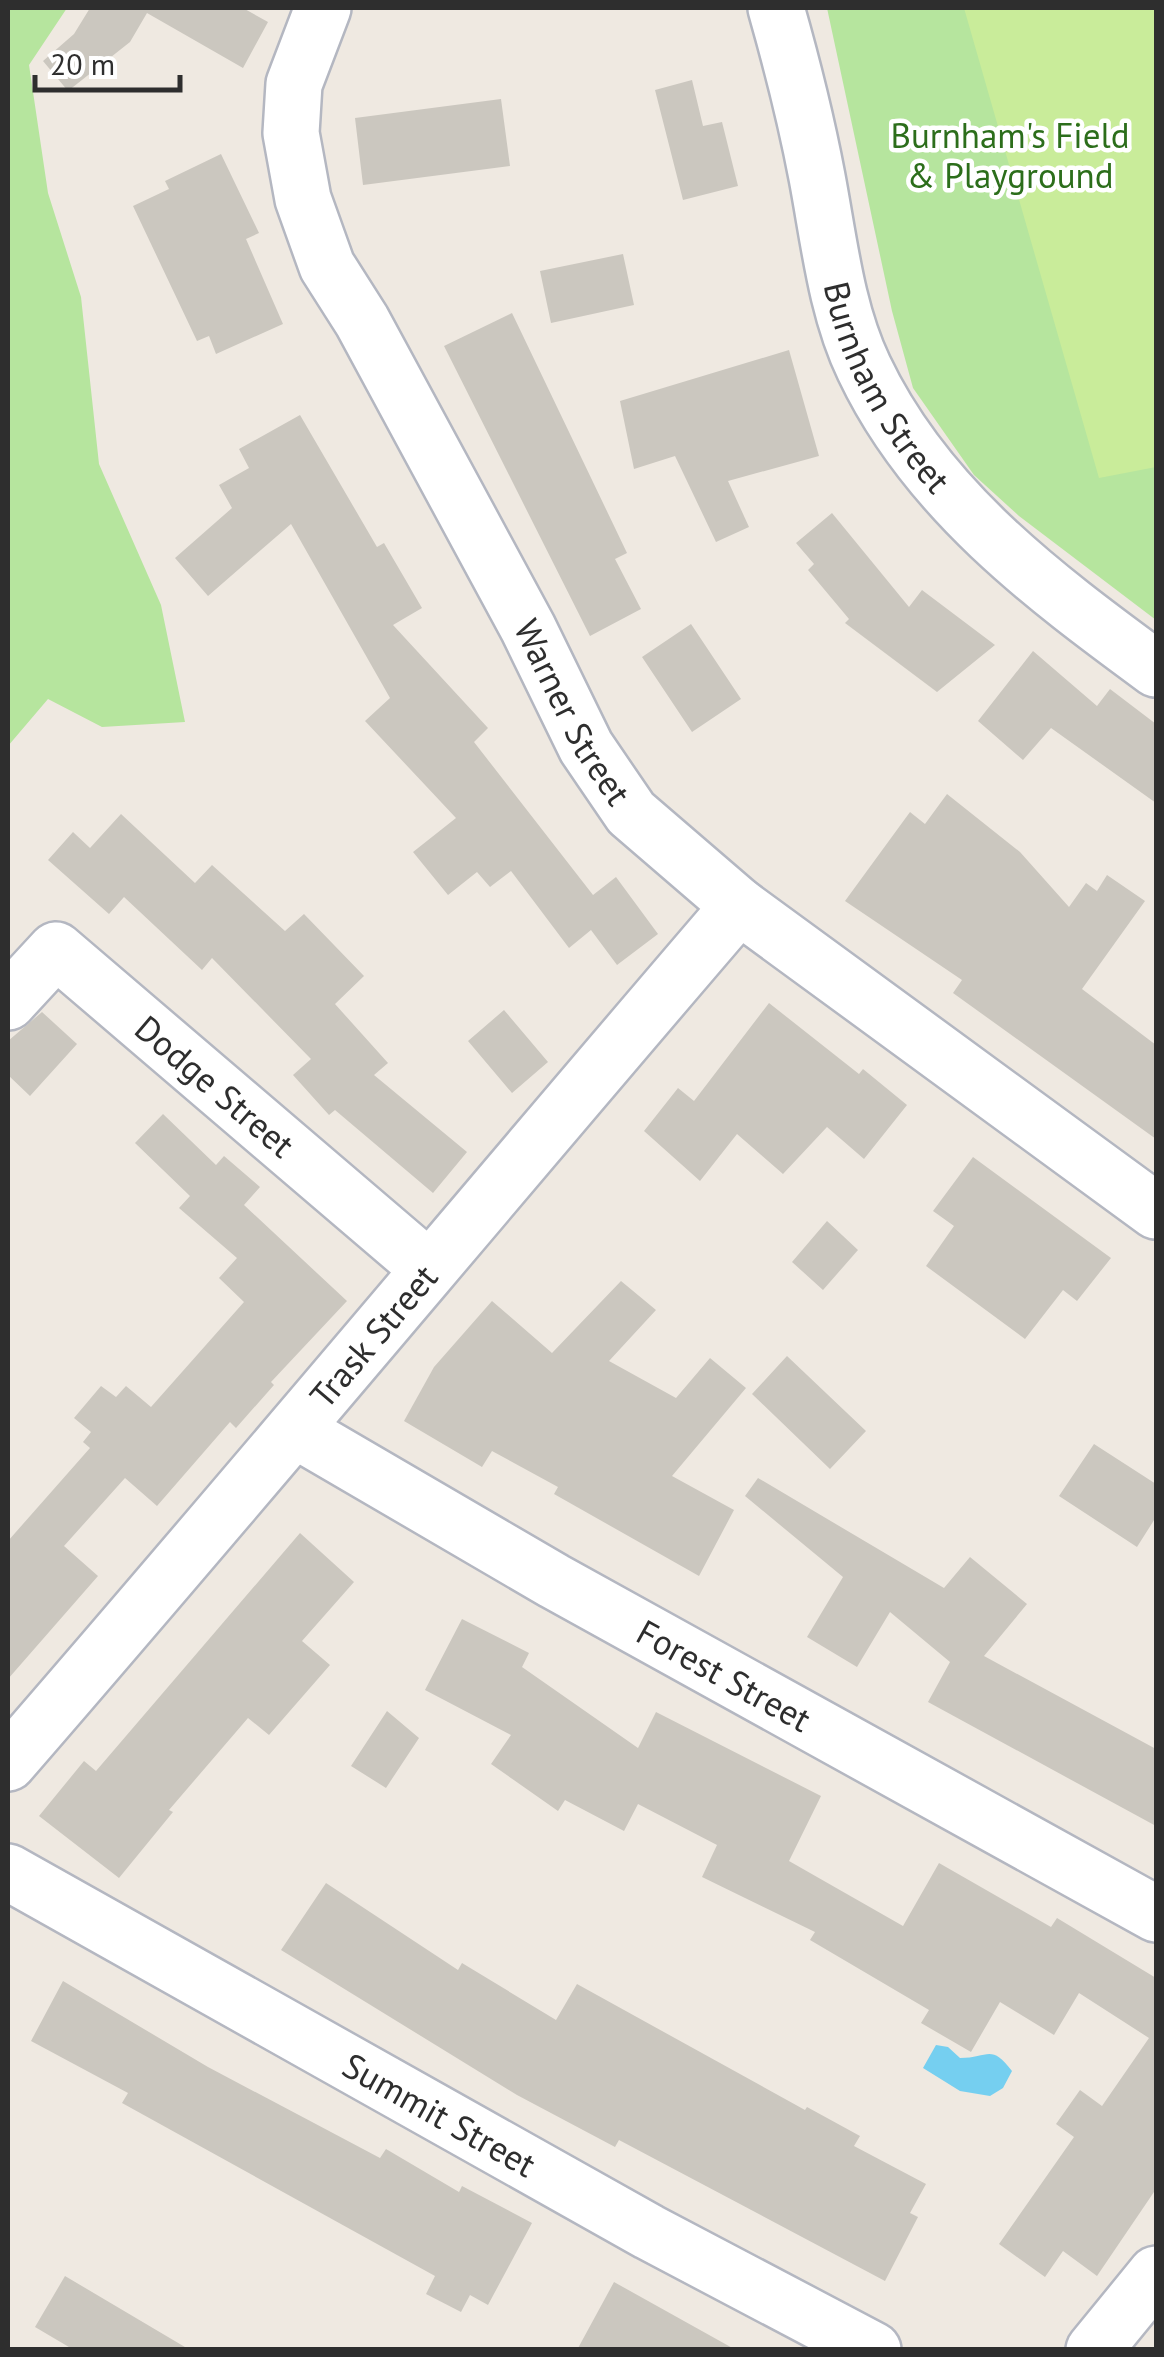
<svg xmlns="http://www.w3.org/2000/svg" width="1164" height="2357" font-family="'PT Sans',sans-serif">
<style>
.green{fill:#b6e59e}
.pitch{fill:#c9ec9a}
.water{fill:#75cff0}
.building{fill:#cbc7bf}
.lines{fill:none;stroke-linecap:round;stroke-linejoin:round}
.minor-casing{stroke:#b4b7c1;stroke-width:60}
.minor{stroke:#fff;stroke-width:55}
.labels{text-anchor:middle;dominant-baseline:central;stroke-width:9;stroke-linejoin:round;paint-order:stroke}
.park-label{font-size:35px;fill:#2c6e1b;stroke:#fff}
.street-label{font-size:35px;fill:#2e2e2e;stroke:#fff}
</style>
<rect width="100%" height="100%" fill="#efe9e1"/>
<path class="green" d="M 8,8 L 67,8 L 29,65 L 48,193 L 81,297 L 99,464 L 161,605 L 185,722 L 102,727 L 48,699 L 8,746 Z
M 827,8 L 1156,8 L 1156,620 L 1019,516 L 974,475 L 913,388 L 892,311 Z"/>
<path class="pitch" d="M 964,8 L 1156,8 L 1156,467 L 1099,478 Z"/>
<path class="water" d="M 936,2045 L 948,2047 L 960,2058 C 988,2058 991,2043 1012,2071 L 1003,2088 L 990,2096 L 960,2091 L 923,2068 Z"/>
<path class="building" d="M 90,8 L 243,8 L 268,22 L 243,68 L 147,13 L 130,42 L 68,91 L 43,61 L 74,34 Z
M 692,80 L 703,126 L 722,122 L 738,186 L 683,200 L 655,90 Z
M 501,99 L 510,166 L 363,185 L 355,118 Z
M 221,154 L 259,233 L 246,239 L 283,324 L 216,354 L 209,336 L 197,341 L 133,206 L 169,189 L 165,181 Z
M 623,254 L 634,305 L 551,323 L 540,271 Z
M 512,313 L 627,553 L 615,559 L 641,609 L 590,636 L 444,346 Z
M 789,350 L 819,456 L 728,481 L 749,527 L 716,542 L 675,456 L 634,469 L 620,401 Z
M 300,415 L 377,547 L 384,543 L 422,608 L 393,625 L 488,728 L 474,742 L 593,895 L 616,877 L 658,934 L 617,965 L 591,930 L 569,948 L 511,871 L 490,887 L 477,872 L 448,895 L 413,852 L 456,818 L 365,721 L 390,698 L 291,524 L 208,596 L 175,558 L 232,508 L 219,485 L 249,468 L 239,449 Z
M 832,513 L 909,607 L 922,590 L 995,645 L 937,692 L 845,623 L 849,619 L 808,570 L 814,564 L 796,543 Z
M 691,624 L 741,699 L 692,732 L 642,657 Z
M 1033,651 L 1097,706 L 1110,689 L 1156,724 L 1156,803 L 1051,728 L 1023,760 L 978,721 Z
M 947,794 L 1020,852 L 1069,907 L 1086,883 L 1097,891 L 1107,875 L 1145,901 L 1082,989 L 1156,1045 L 1156,1139 L 953,993 L 962,980 L 845,901 L 910,812 L 925,824 Z
M 121,814 L 195,883 L 212,865 L 285,931 L 304,914 L 364,976 L 335,1004 L 388,1063 L 374,1075 L 467,1152 L 433,1193 L 335,1110 L 329,1115 L 293,1075 L 311,1059 L 212,958 L 202,970 L 124,897 L 109,914 L 48,860 L 73,832 L 90,848 Z
M 769,1003 L 859,1074 L 863,1069 L 907,1105 L 864,1159 L 827,1127 L 783,1174 L 737,1134 L 700,1181 L 644,1131 L 678,1088 L 694,1101 Z
M 504,1010 L 548,1062 L 512,1093 L 468,1041 Z
M 42,1012 L 77,1044 L 30,1096 L 8,1075 L 8,1041 Z
M 163,1114 L 216,1165 L 224,1156 L 260,1187 L 244,1205 L 347,1301 L 271,1382 L 274,1385 L 236,1428 L 230,1422 L 157,1506 L 125,1478 L 64,1546 L 98,1576 L 8,1679 L 8,1541 L 90,1448 L 83,1442 L 91,1432 L 74,1418 L 101,1386 L 116,1397 L 126,1386 L 151,1407 L 244,1302 L 219,1278 L 237,1258 L 179,1208 L 190,1196 L 135,1143 Z
M 973,1157 L 1111,1258 L 1077,1301 L 1063,1290 L 1025,1339 L 926,1266 L 954,1226 L 933,1211 Z
M 827,1221 L 858,1250 L 823,1290 L 792,1262 Z
M 621,1281 L 656,1310 L 609,1361 L 676,1398 L 710,1358 L 746,1388 L 672,1476 L 734,1510 L 699,1576 L 554,1494 L 558,1487 L 492,1451 L 482,1467 L 404,1421 L 434,1367 L 492,1301 L 552,1353 Z
M 787,1356 L 866,1431 L 830,1469 L 752,1394 Z
M 1094,1444 L 1156,1484 L 1156,1517 L 1137,1547 L 1059,1496 Z
M 758,1478 L 944,1588 L 970,1557 L 1027,1604 L 984,1656 L 1156,1749 L 1156,1826 L 928,1702 L 950,1662 L 890,1612 L 857,1667 L 807,1637 L 843,1577 L 745,1496 Z
M 300,1533 L 354,1582 L 302,1641 L 330,1665 L 269,1735 L 248,1718 L 169,1810 L 173,1812 L 119,1878 L 39,1816 L 84,1761 L 96,1771 Z
M 462,1619 L 529,1653 L 522,1667 L 638,1748 L 656,1712 L 821,1796 L 789,1861 L 903,1926 L 939,1863 L 1051,1927 L 1057,1918 L 1156,1978 L 1156,2189 L 1097,2276 L 1063,2251 L 1045,2277 L 999,2244 L 1074,2137 L 1056,2124 L 1080,2090 L 1102,2106 L 1149,2038 L 1079,1993 L 1054,2035 L 1000,2002 L 971,2052 L 921,2023 L 929,2010 L 810,1940 L 815,1932 L 702,1877 L 717,1845 L 638,1804 L 624,1831 L 565,1800 L 558,1811 L 491,1764 L 511,1735 L 425,1690 Z
M 387,1711 L 419,1738 L 386,1788 L 351,1766 Z
M 326,1883 L 458,1970 L 462,1963 L 556,2020 L 577,1984 L 805,2110 L 807,2107 L 860,2136 L 854,2146 L 926,2184 L 910,2213 L 918,2217 L 885,2281 L 619,2140 L 615,2147 L 517,2095 L 281,1950 Z
M 63,1981 L 208,2067 L 380,2158 L 386,2149 L 459,2192 L 462,2186 L 532,2223 L 488,2305 L 470,2295 L 461,2312 L 426,2294 L 435,2276 L 122,2103 L 128,2093 L 31,2041 Z
M 65,2276 L 190,2350 L 74,2350 L 35,2327 Z
M 614,2282 L 736,2350 L 577,2350 Z"/>
<g class="lines">
<g class="minor-casing">
<g id="minor">
<path id="s1" d="M 323,8 L 294,84 L 291,133 L 303,199 L 327,266 L 362,321 L 528,628 L 586,747 L 631,813 L 739,906 L 1156,1211"/>
<path id="s2" d="M 776,8 C 792,64 806,119 817,177 C 829,240 836,310 864,368 C 926,499 1043,586 1156,669"/>
<path id="s3" d="M 8,1002 L 56,950 L 428,1268"/>
<path id="s4" d="M 297,1431 L 554,1581 L 1156,1914"/>
<path id="s5" d="M 8,1763 C 254,1480 494,1191 739,906"/>
<path id="s6" d="M 8,1872 L 649,2232 L 873,2350"/>
<path d="M 1094,2350 L 1156,2274"/>
</g>
</g>
<use href="#minor" class="minor"/>
</g>
<g class="labels">
<g class="park-label">
<text x="1010" y="135">Burnham's Field<tspan x="1010" dy="40">&amp; Playground</tspan></text>
</g>
<g class="street-label">
<text stroke="none"><textPath href="#s2" startOffset="398">Burnham Street</textPath></text>
<text stroke="none"><textPath href="#s1" startOffset="778">Warner Street</textPath></text>
<text stroke="none"><textPath href="#s3" startOffset="280">Dodge Street</textPath></text>
<text stroke="none"><textPath href="#s5" startOffset="562">Trask Street</textPath></text>
<text stroke="none"><textPath href="#s4" startOffset="492">Forest Street</textPath></text>
<text stroke="none"><textPath href="#s6" startOffset="495">Summit Street</textPath></text>
</g>
</g>
<rect width="1164" height="2357" fill="none" stroke="#2e2e2e" stroke-width="20"/>
<path d="M35 75v15h145v-15" fill="none" stroke="#2e2e2e" stroke-width="5"/>
<text x="50" y="75" font-size="30" fill="#2e2e2e" stroke="#ffffff" stroke-width="8" paint-order="stroke">20 m</text>
</svg>
